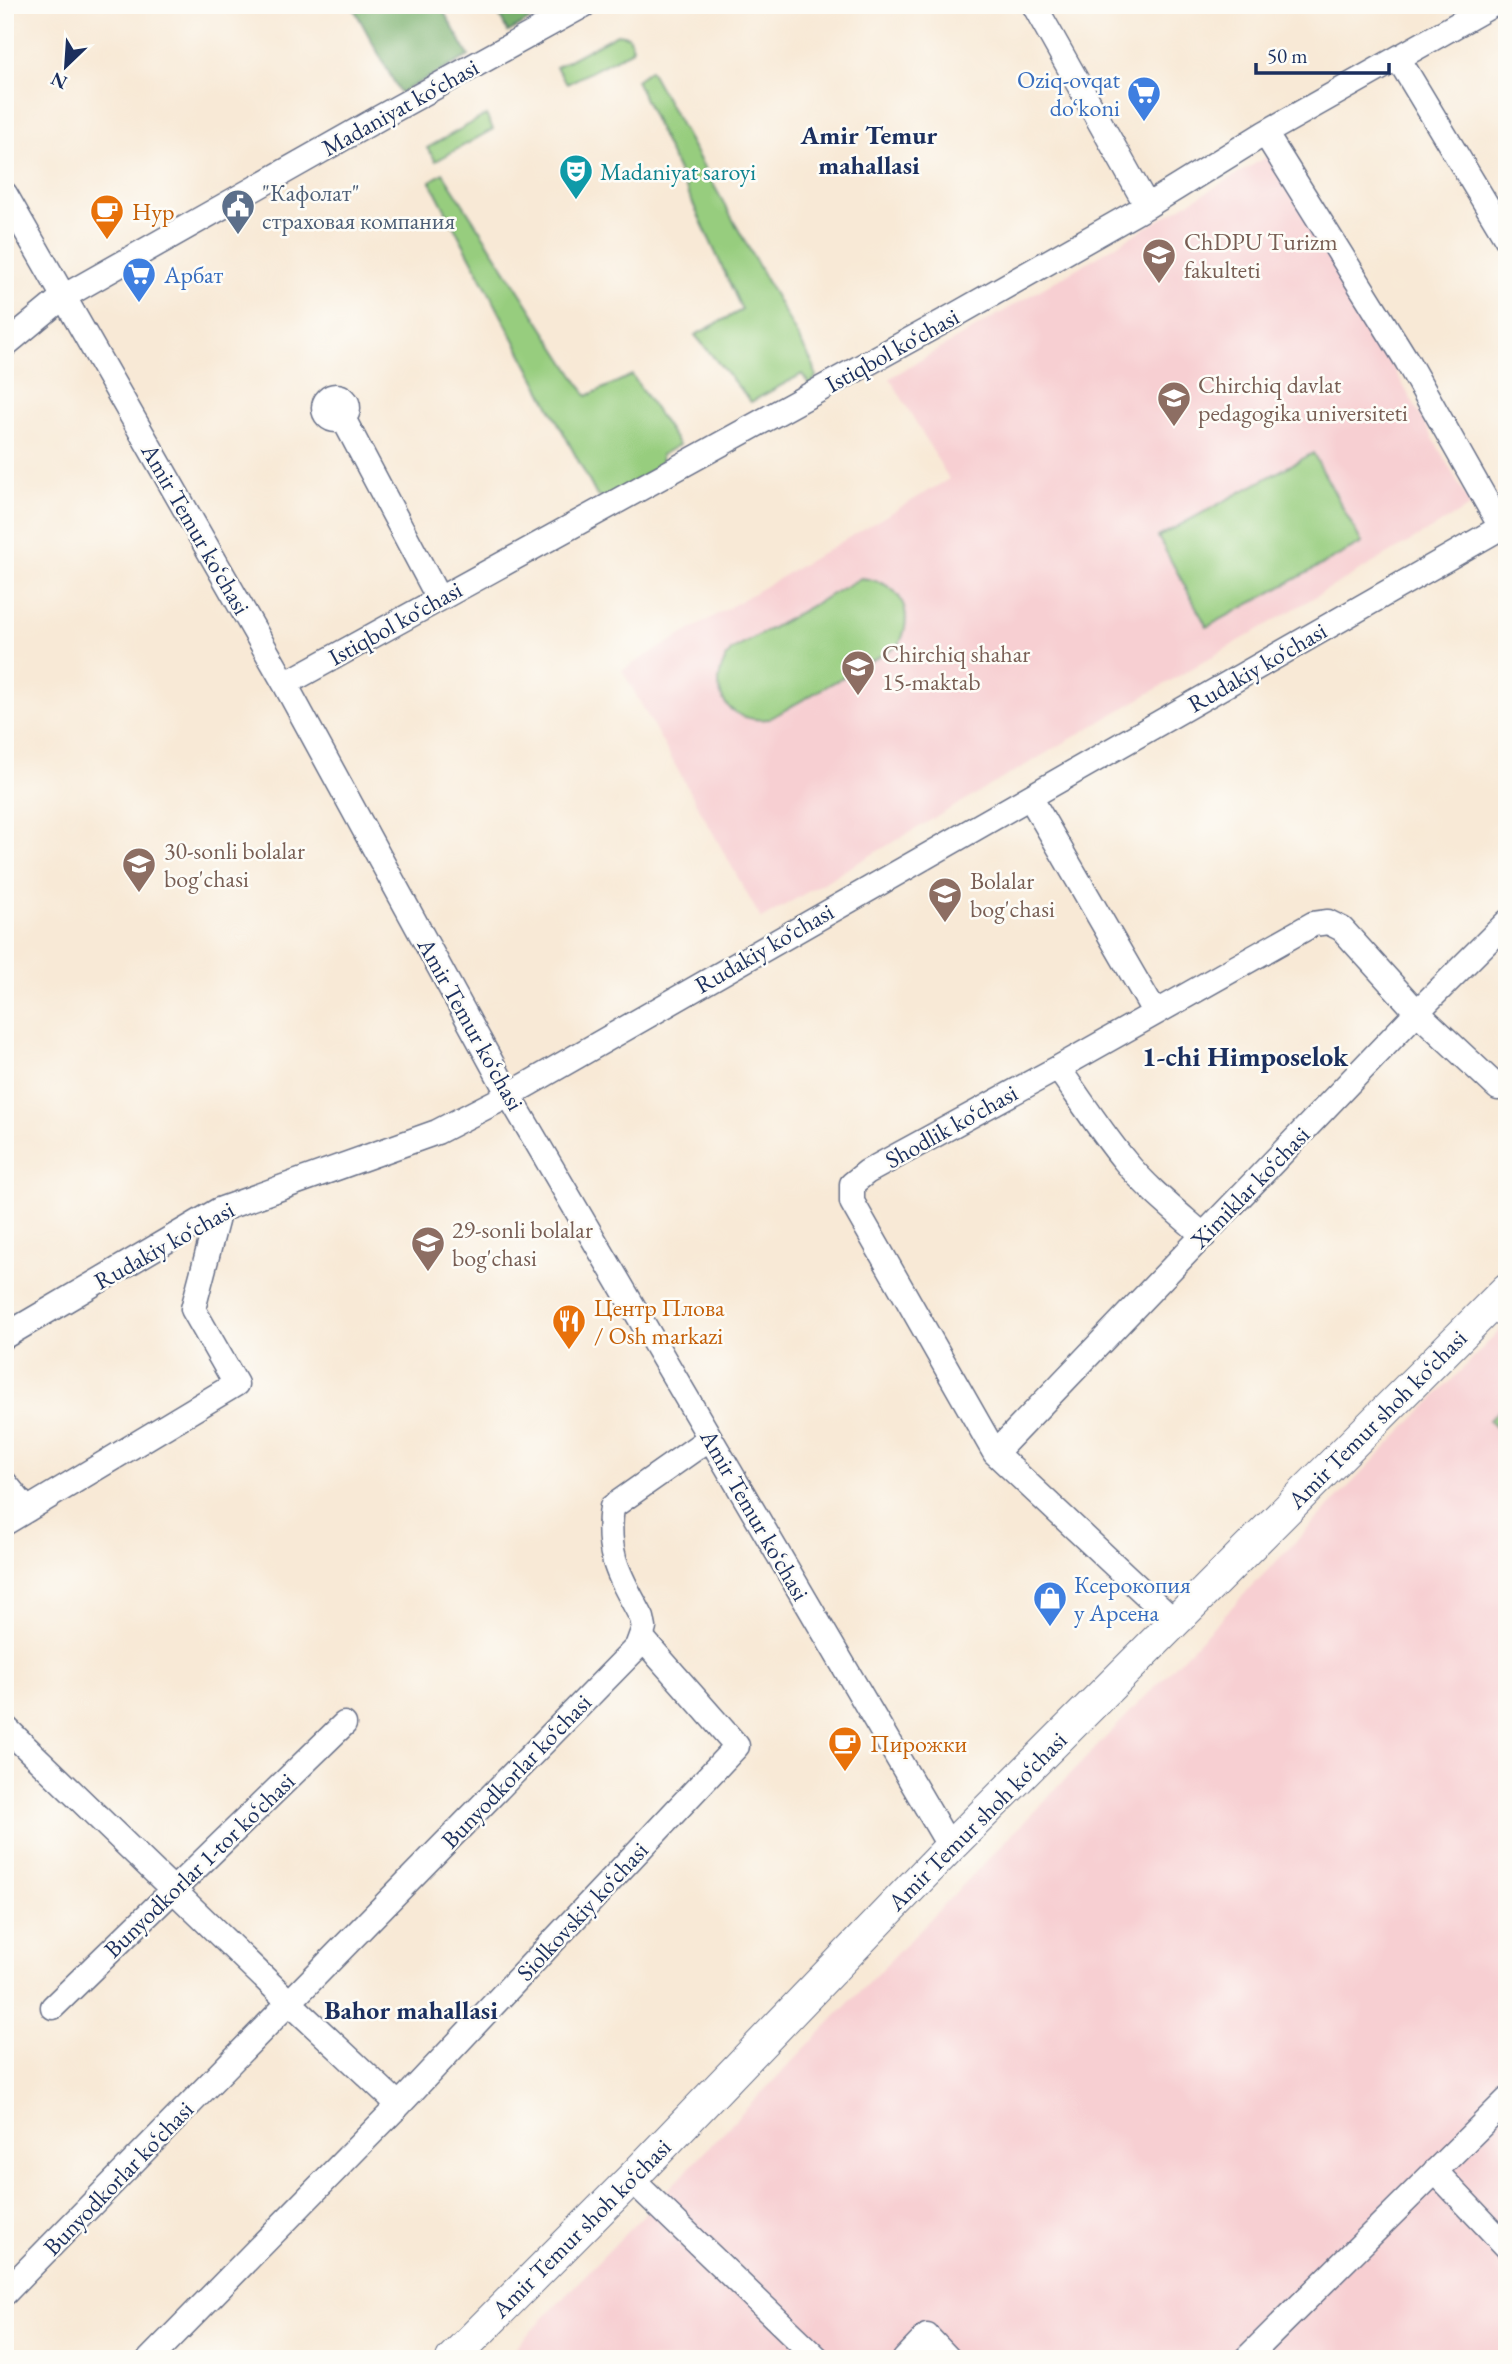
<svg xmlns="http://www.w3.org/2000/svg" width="1512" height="2364" font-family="'EB Garamond',serif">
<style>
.built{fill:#f7cfd2}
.green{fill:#97cd7e;stroke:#597e6e;stroke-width:2}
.forest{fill:#79b06d;stroke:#4a7066;stroke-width:2}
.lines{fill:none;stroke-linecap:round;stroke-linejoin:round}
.minor-casing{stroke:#687088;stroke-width:27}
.major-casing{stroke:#687088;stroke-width:34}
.minor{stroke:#fff;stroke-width:24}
.major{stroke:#fff;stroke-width:32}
.labels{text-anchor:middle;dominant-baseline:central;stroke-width:5;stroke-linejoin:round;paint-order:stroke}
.shop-label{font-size:24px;fill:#366cbe;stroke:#fdfcf7;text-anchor:start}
.street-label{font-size:24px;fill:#1b2f5e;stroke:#fdfcf7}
.culture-label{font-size:24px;fill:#0d838f;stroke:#fdfcf7;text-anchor:start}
.service-label{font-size:24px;fill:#4e5e75;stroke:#fdfcf7;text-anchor:start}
.food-label{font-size:24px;fill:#c56008;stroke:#fdfcf7;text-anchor:start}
.education-label{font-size:24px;fill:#785e54;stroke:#fdfcf7;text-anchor:start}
.neighbourhood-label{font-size:26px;font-weight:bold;fill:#1b2f5e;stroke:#fdfcf7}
.quarter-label{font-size:28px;font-weight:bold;fill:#1b2f5e;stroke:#fdfcf7}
</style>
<rect width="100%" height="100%" fill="#fdfcf7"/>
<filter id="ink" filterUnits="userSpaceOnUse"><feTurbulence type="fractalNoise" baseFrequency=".0143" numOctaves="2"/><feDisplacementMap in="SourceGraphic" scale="14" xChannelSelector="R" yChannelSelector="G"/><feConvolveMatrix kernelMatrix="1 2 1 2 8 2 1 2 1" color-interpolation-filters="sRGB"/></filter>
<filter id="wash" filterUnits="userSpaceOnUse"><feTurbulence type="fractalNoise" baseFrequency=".00686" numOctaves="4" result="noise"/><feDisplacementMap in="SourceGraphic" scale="28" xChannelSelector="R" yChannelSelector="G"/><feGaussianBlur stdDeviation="1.57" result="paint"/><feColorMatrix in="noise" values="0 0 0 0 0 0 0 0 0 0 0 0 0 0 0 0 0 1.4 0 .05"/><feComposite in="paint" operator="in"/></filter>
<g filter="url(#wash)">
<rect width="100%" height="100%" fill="#f8e9d6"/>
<path class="built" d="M 1273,153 L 1471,506 L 761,919 L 622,670 L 949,479 L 890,378 Z
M 1507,1323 L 1507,2359 L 504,2359 Z"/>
<path class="green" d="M 617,34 L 628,36 L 633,47 L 631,51 L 567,84 L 556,67 Z
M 650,70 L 814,366 L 816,376 L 811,387 L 802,374 L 751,402 L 695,335 L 742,310 L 636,80 Z
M 486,115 L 493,129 L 436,161 L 427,148 Z
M 443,173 L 587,396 L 632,375 L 679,445 L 661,455 L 662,464 L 607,498 L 597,496 L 430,181 Z
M 1313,453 L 1362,543 L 1207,627 L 1158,537 Z
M 861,578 C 900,582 916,610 899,645 L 769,719 C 725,724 704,686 731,651 Z
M 1507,1403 L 1507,1439 L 1489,1420 Z"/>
<path class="forest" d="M 352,5 L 440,5 L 469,56 L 400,93 Z
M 494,5 L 556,5 L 508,32 Z"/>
</g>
<g filter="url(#ink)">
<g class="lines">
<g class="minor-casing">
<path id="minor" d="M 1034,5 L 1147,206
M 1398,58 L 1507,239
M 1265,133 L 1407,361 L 1501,527
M 5,194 L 285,684 L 509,1095 L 950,1847
M 5,345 L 63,297 L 379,118 L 584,5
M324 408a12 12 0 1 1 24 0a12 12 0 1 1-24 0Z
M 343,418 L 439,599
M 285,684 L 957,314 L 1147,206 L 1265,133 L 1492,5
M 1030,797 L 1155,1013
M 1058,1068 C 1080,1099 1101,1132 1125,1161 C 1148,1189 1177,1212 1204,1236
M 5,1336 L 219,1210 L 437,1132 L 509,1095 L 1507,524
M 995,1453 L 1417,1012 L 1507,922
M 5,1483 L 27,1510
M 5,1523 L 236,1384 L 193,1309 L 219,1210
M 1175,1622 L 995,1453 L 852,1202 L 852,1184 L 867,1172 L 1058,1068 L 1313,924 L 1328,922 L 1342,929 L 1417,1012 L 1498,1088
M 5,1727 L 290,2003 L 399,2105
M 53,2007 L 344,1724
M 1435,2171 L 1507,2247
M 631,2179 L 818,2359
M 5,2293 L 637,1647 L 644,1628 L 642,1618 C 620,1576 605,1556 612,1507 L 710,1438
M 150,2359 L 399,2105 L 737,1746 L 642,1638
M 905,2359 L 927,2336 L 949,2359
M 1246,2359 L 1507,2100"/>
</g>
<g class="major-casing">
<path id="major" d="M 452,2359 L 631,2179 L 950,1847 L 1507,1289"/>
</g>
<use href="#minor" class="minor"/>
<use href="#major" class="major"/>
</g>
</g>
<defs>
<g id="supermarket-pin" transform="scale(1.75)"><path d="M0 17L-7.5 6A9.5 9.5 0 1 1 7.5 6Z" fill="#3f7fe0" stroke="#fdfcf7"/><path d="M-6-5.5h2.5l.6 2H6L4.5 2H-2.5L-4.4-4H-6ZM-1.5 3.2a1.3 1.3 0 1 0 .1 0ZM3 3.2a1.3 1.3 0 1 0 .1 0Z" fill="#fff"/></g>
<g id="theatre-pin" transform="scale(1.75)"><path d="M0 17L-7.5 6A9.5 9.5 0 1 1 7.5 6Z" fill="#0f9aa8" stroke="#fdfcf7"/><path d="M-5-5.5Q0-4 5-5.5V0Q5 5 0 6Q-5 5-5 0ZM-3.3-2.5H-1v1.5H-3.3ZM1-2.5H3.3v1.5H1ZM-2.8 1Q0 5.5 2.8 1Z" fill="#fff"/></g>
<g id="civic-pin" transform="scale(1.75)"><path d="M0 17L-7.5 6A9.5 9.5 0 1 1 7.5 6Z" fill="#5c6f8a" stroke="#fdfcf7"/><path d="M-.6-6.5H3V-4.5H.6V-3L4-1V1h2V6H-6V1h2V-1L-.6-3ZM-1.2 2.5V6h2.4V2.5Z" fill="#fff"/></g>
<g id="cafe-pin" transform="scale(1.75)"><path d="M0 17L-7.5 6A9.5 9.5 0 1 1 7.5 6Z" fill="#e8710a" stroke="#fdfcf7"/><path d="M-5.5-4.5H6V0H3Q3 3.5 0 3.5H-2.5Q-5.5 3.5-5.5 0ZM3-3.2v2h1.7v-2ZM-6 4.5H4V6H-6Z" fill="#fff"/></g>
<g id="university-pin" transform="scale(1.75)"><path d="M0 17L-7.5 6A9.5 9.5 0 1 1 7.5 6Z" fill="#8d6e63" stroke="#fdfcf7"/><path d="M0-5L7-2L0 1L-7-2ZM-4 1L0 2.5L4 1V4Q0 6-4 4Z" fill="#fff"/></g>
<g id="school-pin" transform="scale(1.75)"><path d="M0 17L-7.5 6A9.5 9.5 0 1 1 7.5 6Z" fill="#8d6e63" stroke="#fdfcf7"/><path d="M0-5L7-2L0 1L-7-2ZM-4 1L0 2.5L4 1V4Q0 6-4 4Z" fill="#fff"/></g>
<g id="restaurant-pin" transform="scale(1.75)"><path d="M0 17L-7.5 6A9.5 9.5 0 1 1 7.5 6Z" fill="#e8710a" stroke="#fdfcf7"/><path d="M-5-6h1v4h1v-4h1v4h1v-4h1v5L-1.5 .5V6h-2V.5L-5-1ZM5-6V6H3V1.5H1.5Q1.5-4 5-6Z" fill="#fff"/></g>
<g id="shop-pin" transform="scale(1.75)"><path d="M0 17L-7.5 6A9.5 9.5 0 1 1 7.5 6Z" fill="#3f7fe0" stroke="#fdfcf7"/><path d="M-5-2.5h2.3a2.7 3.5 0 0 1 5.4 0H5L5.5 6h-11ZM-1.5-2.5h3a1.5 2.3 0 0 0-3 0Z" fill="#fff"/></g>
</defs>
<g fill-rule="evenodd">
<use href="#supermarket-pin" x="1144" y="93"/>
<use href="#theatre-pin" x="576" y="171"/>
<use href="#civic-pin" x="238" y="206"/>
<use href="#cafe-pin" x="107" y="211"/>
<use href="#university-pin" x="1159" y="255"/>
<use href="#supermarket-pin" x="139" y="274"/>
<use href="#university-pin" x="1174" y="398"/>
<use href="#school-pin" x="858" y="667"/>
<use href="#school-pin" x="139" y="864"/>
<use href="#school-pin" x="945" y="894"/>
<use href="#school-pin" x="428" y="1243"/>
<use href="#restaurant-pin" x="569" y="1321"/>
<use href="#shop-pin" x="1050" y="1598"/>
<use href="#cafe-pin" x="845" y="1743"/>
</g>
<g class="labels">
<g class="shop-label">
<text x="1120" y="79" text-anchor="end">Oziq-ovqat<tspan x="1120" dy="28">do‘koni</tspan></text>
<text x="164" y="274">Арбат</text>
<text x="1074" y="1584">Ксерокопия<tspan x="1074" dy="28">у Арсена</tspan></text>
</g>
<g class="street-label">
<text transform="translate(400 107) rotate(-29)">Madaniyat ko‘chasi</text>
<text transform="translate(892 350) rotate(-29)">Istiqbol ko‘chasi</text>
<text transform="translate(196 529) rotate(60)">Amir Temur ko‘chasi</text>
<text transform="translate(395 623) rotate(-29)">Istiqbol ko‘chasi</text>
<text transform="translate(1257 667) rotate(-30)">Rudakiy ko‘chasi</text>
<text transform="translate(764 948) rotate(-30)">Rudakiy ko‘chasi</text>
<text transform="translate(471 1024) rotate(61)">Amir Temur ko‘chasi</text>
<text transform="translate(951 1126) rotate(-29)">Shodlik ko‘chasi</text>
<text transform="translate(1250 1187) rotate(-46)">Ximiklar ko‘chasi</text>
<text transform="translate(164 1245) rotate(-29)">Rudakiy ko‘chasi</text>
<text transform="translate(1377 1419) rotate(-45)">Amir Temur shoh ko‘chasi</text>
<text transform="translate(755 1515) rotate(60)">Amir Temur ko‘chasi</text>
<text transform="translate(516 1771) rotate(-46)">Bunyodkorlar ko‘chasi</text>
<text transform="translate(977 1821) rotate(-45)">Amir Temur shoh ko‘chasi</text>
<text transform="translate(199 1865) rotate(-44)">Bunyodkorlar 1-tor ko‘chasi</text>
<text transform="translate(582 1911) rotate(-47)">Siolkovskiy ko‘chasi</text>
<text transform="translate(118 2178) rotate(-46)">Bunyodkorlar ko‘chasi</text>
<text transform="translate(581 2228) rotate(-45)">Amir Temur shoh ko‘chasi</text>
</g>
<g class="culture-label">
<text x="600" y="171">Madaniyat saroyi</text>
</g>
<g class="service-label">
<text x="262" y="192">"Кафолат"<tspan x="262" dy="28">страховая компания</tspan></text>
</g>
<g class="food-label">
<text x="132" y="211">Нур</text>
<text x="594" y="1307">Центр Плова<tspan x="594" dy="28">/ Osh markazi</tspan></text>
<text x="870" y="1743">Пирожки</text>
</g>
<g class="education-label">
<text x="1184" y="241">ChDPU Turizm<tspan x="1184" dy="28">fakulteti</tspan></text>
<text x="1198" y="384">Chirchiq davlat<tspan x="1198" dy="28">pedagogika universiteti</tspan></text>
<text x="882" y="653">Chirchiq shahar<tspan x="882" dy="28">15-maktab</tspan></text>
<text x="164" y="850">30-sonli bolalar<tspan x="164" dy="28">bog'chasi</tspan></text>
<text x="970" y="880">Bolalar<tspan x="970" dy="28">bog'chasi</tspan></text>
<text x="452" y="1229">29-sonli bolalar<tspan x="452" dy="28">bog'chasi</tspan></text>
</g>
<g class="neighbourhood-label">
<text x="869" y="135">Amir Temur<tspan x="869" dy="30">mahallasi</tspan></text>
<text x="411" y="2010">Bahor mahallasi</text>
</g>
<g class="quarter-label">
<text x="1245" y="1056">1-chi Himposelok</text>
</g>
</g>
<rect width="1512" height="2364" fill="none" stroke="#fdfcf7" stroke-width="28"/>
<g transform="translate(66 66) rotate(205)" stroke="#fdfcf7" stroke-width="5" paint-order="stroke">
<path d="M0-5L12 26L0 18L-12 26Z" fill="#1b2f5e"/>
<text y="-10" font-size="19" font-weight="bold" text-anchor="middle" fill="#1b2f5e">N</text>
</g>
<path d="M1256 63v10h133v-10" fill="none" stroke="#1b2f5e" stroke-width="3.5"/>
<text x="1267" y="63" font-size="21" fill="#1b2f5e" stroke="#fdfcf7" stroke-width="5" paint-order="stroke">50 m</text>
</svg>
